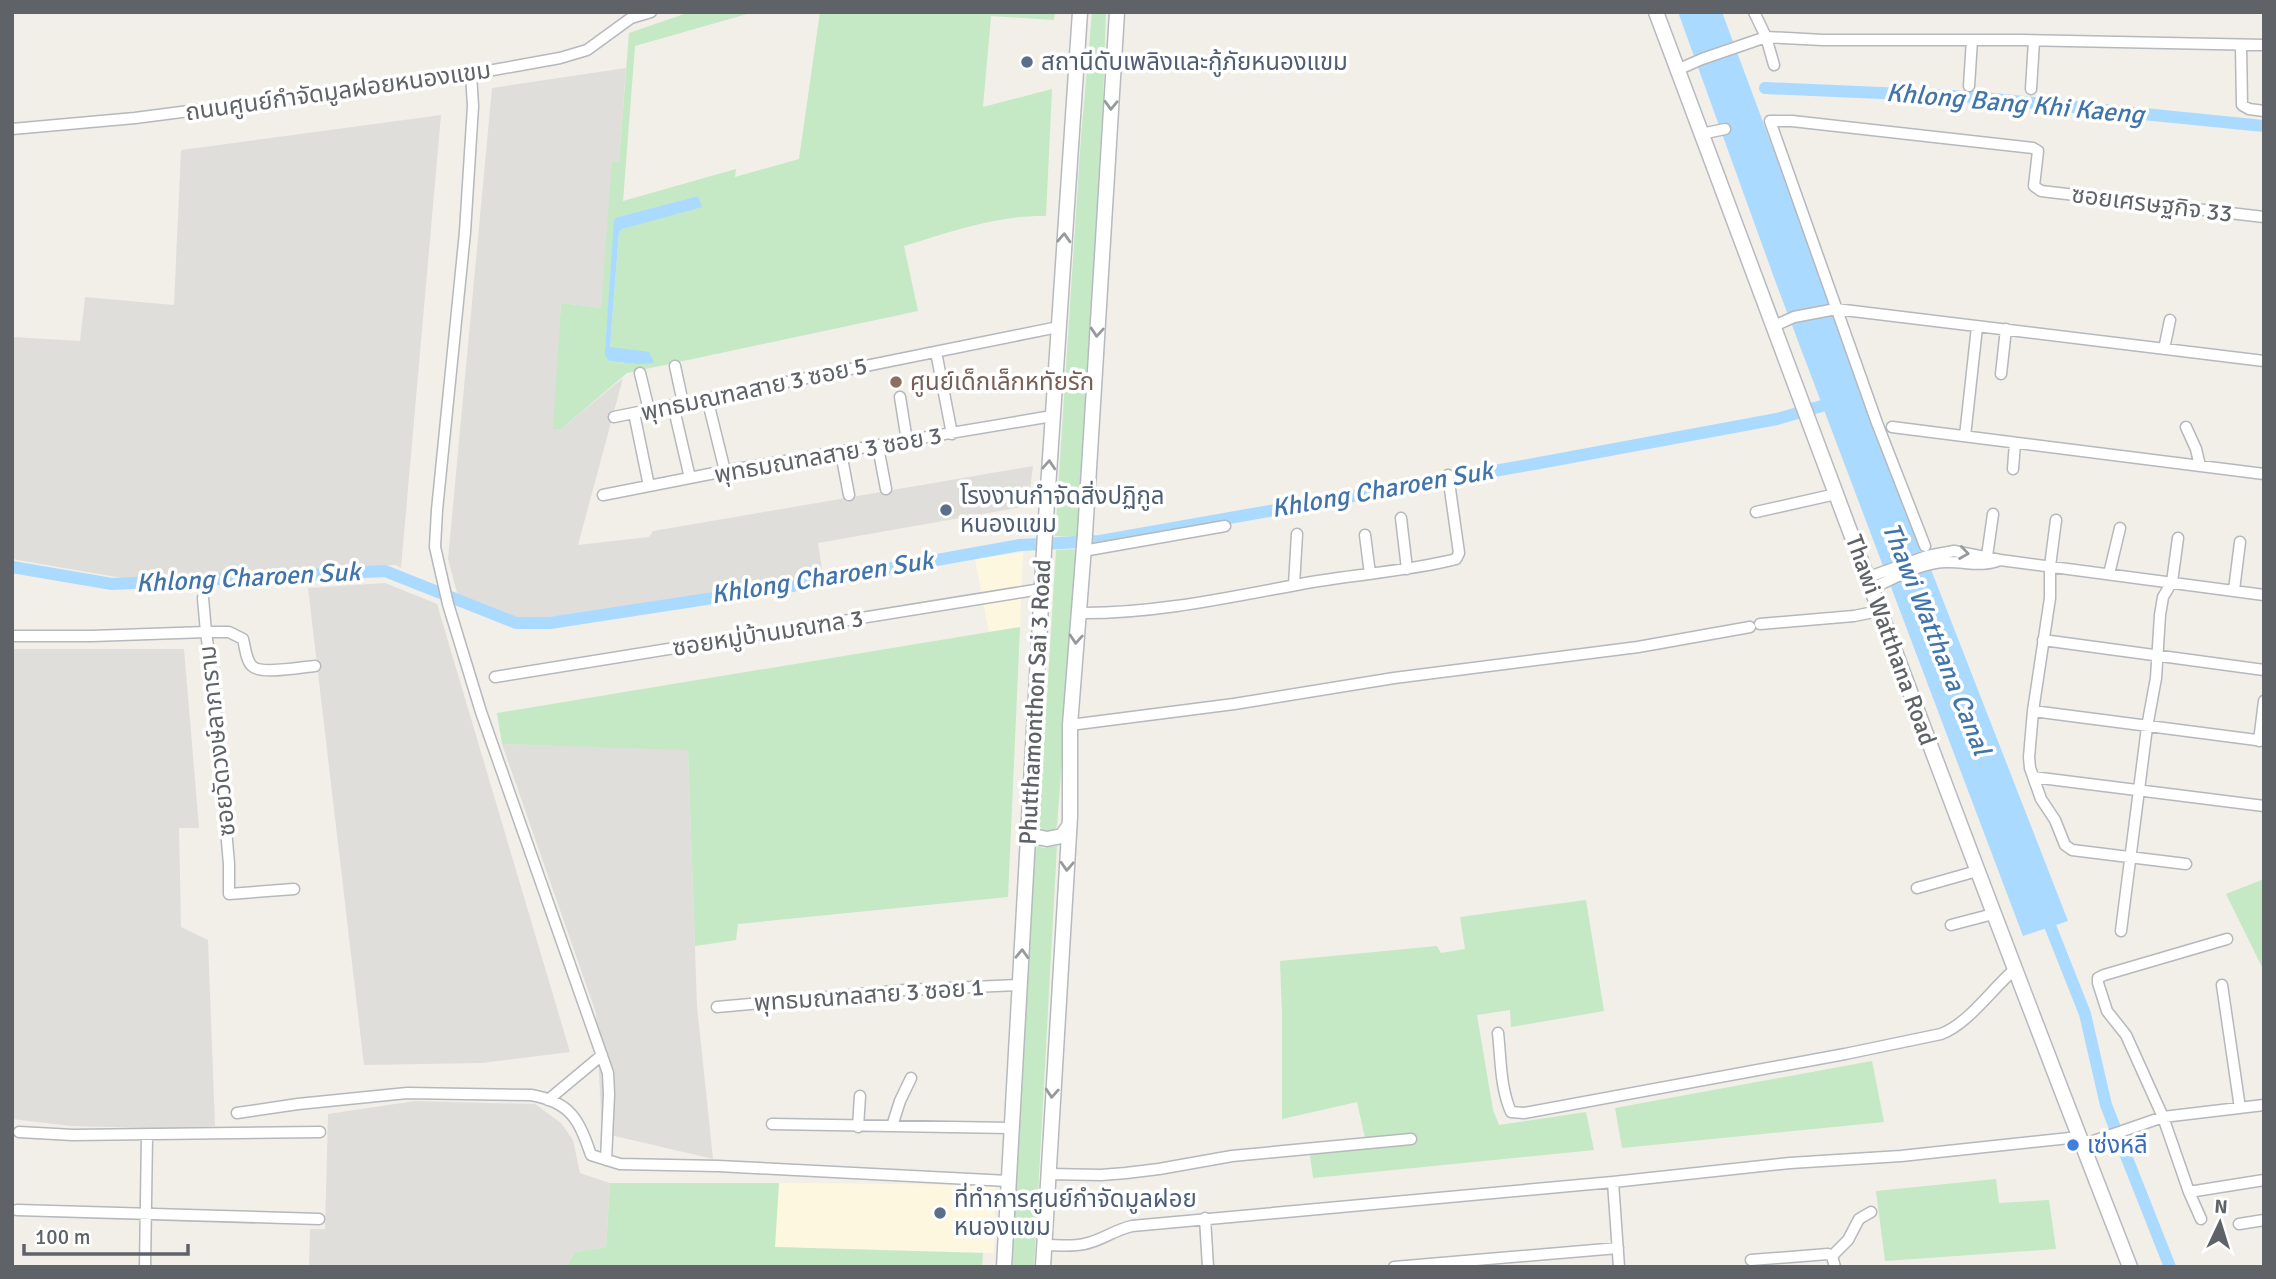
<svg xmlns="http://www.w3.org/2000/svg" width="2276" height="1279" font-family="Signika,'Noto Sans Thai',sans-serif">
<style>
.commercial{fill:#fef7e0}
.industrial{fill:#e0deda}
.green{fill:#c5e8c5;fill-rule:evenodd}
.water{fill:#aadaff}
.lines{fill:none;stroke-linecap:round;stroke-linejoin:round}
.canal{stroke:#aadaff;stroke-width:12}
.minor-casing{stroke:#b5b8bc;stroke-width:13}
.secondary-casing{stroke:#b6babf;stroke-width:17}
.minor{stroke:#fff;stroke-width:10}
.secondary{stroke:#fff;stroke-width:14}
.oneway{stroke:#979a9d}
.service-dot{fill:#5c6f8a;stroke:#fff;stroke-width:2.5}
.education-dot{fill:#8d6e63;stroke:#fff;stroke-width:2.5}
.shop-dot{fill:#3f7fe0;stroke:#fff;stroke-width:2.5}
.labels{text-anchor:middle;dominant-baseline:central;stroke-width:7;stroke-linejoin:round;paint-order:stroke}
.service-label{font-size:24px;fill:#4e5e75;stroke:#fff;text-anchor:start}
.street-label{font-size:24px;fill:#5f6368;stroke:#fff}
.education-label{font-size:24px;fill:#785e54;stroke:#fff;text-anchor:start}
.shop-label{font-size:24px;fill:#366cbe;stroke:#fff;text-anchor:start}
.water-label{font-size:26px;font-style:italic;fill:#4174aa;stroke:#fff}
</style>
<rect width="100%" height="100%" fill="#f1efe8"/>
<path class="commercial" d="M 1023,552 L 1020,627 L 989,632 L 975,559 Z
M 779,1183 L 995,1185 L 994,1253 L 774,1247 Z"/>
<path class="industrial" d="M 626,68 L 619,163 L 613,162 L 601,308 L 561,303 L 554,429 L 561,429 L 623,378 L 578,545 L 649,537 L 653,531 L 1033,466 L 1028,506 L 818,543 L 823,576 L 582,614 L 524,619 L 459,600 L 448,559 L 492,88 Z
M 441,115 L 401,568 L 396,565 L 122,578 L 12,559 L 12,337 L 80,341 L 85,297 L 174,305 L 181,150 Z
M 385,583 L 437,604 L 570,1052 L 481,1063 L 364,1065 L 308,588 Z
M 12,649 L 184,649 L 199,828 L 179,828 L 181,927 L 208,940 L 215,1126 L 185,1129 L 71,1126 L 12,1119 Z
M 502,744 L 688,749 L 697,1006 L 713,1159 L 602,1133 L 596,1013 Z
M 415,1101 L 535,1104 L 561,1123 L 573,1140 L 580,1173 L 610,1183 L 606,1247 L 575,1252 L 566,1267 L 309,1267 L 310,1229 L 325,1229 L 328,1114 Z"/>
<path class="green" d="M 690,12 L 754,12 L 635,46 L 623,201 L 736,169 L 735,177 L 799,159 L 820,12 L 1055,12 L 1054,20 L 991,16 L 983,107 L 1052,89 L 1046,216 C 996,215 950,232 904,246 L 918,311 L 627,373 L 561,429 L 553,429 L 561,303 L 601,308 L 612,162 L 619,162 L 629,33 ZM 698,196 L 622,229 L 619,232 L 610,347 L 636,364 L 609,361 L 605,356 L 605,350 L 615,220 L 619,217 Z
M 1092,12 L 1106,12 L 1103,105 L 1077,537 L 1055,536 L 1081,137 Z
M 1078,549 L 1057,826 L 1053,832 L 1045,834 L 1039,825 L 1056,550 Z
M 1020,627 L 1008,897 L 738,924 L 736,940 L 695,946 L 688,750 L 502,744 L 497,713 Z
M 1035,844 L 1043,848 L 1057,846 L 1034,1267 L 1011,1267 Z
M 2264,879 L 2264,969 L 2263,969 L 2226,894 Z
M 1586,900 L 1604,1011 L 1511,1027 L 1510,1010 L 1477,1015 L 1493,1110 L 1499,1125 L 1586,1112 L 1594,1150 L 1313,1178 L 1310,1155 L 1365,1138 L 1357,1102 L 1282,1119 L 1282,1013 L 1280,961 L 1437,946 L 1441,953 L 1465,949 L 1460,917 Z
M 1872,1061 L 1884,1122 L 1622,1148 L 1615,1108 Z
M 1996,1179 L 1999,1203 L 2049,1200 L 2056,1249 L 1885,1261 L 1876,1191 Z
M 610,1183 L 779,1183 L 775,1247 L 983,1253 L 982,1267 L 566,1267 L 575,1252 L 606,1247 Z"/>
<path class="water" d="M 1678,12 L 1722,12 L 1909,513 L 2068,921 L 2023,936 L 1776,283 Z
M 698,196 L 702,207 L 622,229 L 619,232 L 610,347 L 649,352 L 654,363 L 636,364 L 609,361 L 605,356 L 605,350 L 614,220 L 618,217 Z"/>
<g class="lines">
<path class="canal" d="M 1765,88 L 1973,97 L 2264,126
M 12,567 L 112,584 L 385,571 L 516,623 L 550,623 L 798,585 L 1020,545 L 1100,541 L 1534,464 L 1777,419 L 1839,401
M 2045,913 L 2085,1014 L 2106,1105 L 2170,1267"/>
<g class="minor-casing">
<path id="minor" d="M 1754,12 L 1766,37 L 1774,65
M 2241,45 L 2242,105 L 2249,109 L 2264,111
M 1677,70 L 1702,59 L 1766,37 L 1823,40 L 2022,40 L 2264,45
M 471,74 L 473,106 L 465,232 L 437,510 L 435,547 L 448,604 L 481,712 L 608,1073 L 609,1094 L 606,1160
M 1969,86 L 1972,40
M 2031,89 L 2034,41
M 12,129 L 135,118 L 282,99 L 471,74 L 560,58 L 587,50 L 631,18 L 651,12
M 1701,134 L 1725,129
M 1774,326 L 1794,317 L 1836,309 L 2264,361
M 2164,349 L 2170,320
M 936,352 L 952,434
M 675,366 L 683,403
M 640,373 L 649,410
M 2001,374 L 2006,329
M 900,397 L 907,441
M 707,398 L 725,471
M 673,405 L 690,478
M 634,413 L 649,486
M 614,417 L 1058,327
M 1892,427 L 2264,474
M 2186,427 L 2196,449 L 2200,466
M 1965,436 L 1977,327
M 878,447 L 886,489
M 841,453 L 849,495
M 2013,469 L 2015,443
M 603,495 L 725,471 L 1052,416
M 1756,512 L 1836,494
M 1401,518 L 1407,569
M 2056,520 L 2050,566 L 2050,598 L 2033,711 L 2029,757 L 2030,768 L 2041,799 L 2055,820 L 2065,845 L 2072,850 L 2186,864
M 1365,535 L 1370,574
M 1925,546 L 1877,423 L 1770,121 L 1792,121 L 2033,148 L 2038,151 L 2034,186 L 2041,191 L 2264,217
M 1083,551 L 1225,526
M 1986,563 L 1993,514
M 2109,574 L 2120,528
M 1866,578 L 1927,556 L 1954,551 L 2000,560 L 2264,595
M 1294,585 L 1297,534
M 1870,589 C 1894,579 1919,563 1945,562 C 1965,561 1981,568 2000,560
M 2234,590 L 2240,542
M 203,598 L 206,632 L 229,632 L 243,639 C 245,647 246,660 252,666 C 261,675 302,667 315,666
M 1078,613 C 1157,614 1235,596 1312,582 C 1360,574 1409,571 1456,559 L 1459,553 L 1448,475
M 1760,624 L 1854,616 L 1879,611
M 12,636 L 92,636 L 206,632 L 214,691 L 229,864 L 229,894 L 294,889
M 2043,640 L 2264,670
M 495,677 L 1041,589
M 2033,711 L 2264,741
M 1070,725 L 1234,704 L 1394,678 L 1638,647 L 1750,627
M 2259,741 L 2264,701
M 2033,777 L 2264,806
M 1917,888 L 1977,871
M 1951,925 L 1993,914
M 2121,931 L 2147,727 L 2156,678 L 2160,615 L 2163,597 L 2172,582 L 2178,538
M 2227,939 L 2104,975 L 2098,978 L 2098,983 L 2107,1011 L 2126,1035 L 2163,1117 L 2264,1105
M 2222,985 L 2240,1108
M 717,1007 L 905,990 L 1020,985
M 1498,1033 C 1501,1059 1500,1087 1511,1112 L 1524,1113 L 1845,1054 L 1941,1034 C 1968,1024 1991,990 2014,970
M 548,1100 L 602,1055
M 237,1113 L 298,1104 L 407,1093 L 531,1095 C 571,1102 579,1120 591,1155 L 620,1164 L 718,1166 L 1008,1181
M 772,1124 L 1011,1128
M 892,1126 L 900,1101 L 911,1078
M 858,1127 L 860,1096
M 19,1132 L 73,1135 L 320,1132
M 2082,1145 L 2163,1117 L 2189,1192 L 2201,1219
M 1048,1174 L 1101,1175 L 1126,1173 L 1159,1169 L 1232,1156 L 1411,1139
M 1613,1182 L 1619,1267
M 2189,1192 L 2264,1180
M 17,1210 L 319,1219
M 1205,1218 L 1208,1267
M 2239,1224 L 2264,1220
M 1045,1245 C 1057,1245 1072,1247 1084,1244 C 1101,1241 1114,1230 1132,1226 L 1613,1182 L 1790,1163 L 1901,1156 L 2079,1137
M 1832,1256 L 1848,1240 L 1859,1219 L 1871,1212
M 1751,1260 L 1828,1254 L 1832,1256 L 1835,1267
M 145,1267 L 147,1135
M 1394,1267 L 1618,1248"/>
</g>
<g class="secondary-casing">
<path id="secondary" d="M 1656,12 C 1813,431 1967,850 2130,1267
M 1028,825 L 1033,836 L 1047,839 L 1062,836 L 1069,826
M 1004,1267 L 1045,533 L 1080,12
M 1043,1267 L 1070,817 L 1070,725 L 1085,534 L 1117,12"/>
</g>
<use href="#minor" class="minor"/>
<use href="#secondary" class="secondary"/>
</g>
<defs><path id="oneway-chevron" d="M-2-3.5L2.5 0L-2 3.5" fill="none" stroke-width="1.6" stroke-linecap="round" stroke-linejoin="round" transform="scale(1.75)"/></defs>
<g class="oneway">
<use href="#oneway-chevron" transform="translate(1111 105) rotate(92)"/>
<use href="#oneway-chevron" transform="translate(1064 238) rotate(-87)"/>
<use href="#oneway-chevron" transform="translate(1097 332) rotate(94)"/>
<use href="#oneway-chevron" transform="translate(1049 465) rotate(-86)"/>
<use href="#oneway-chevron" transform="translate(1964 553) rotate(8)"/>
<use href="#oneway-chevron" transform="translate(1076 639) rotate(94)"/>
<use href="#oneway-chevron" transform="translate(1067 866) rotate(93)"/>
<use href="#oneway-chevron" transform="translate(1022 954) rotate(-88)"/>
<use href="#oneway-chevron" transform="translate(1052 1093) rotate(94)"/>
</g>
<g class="service-dot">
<circle cx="1027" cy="62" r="7"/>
<circle cx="946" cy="510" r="7"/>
<circle cx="940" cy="1213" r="7"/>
</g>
<circle class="education-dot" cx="896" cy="382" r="7"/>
<circle class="shop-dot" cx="2073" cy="1145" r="7"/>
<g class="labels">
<g class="service-label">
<text x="1041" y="62">สถานีดับเพลิงและกู้ภัยหนองแขม</text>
<text x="960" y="496">โรงงานกำจัดสิ่งปฏิกูล<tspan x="960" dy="28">หนองแขม</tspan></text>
<text x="954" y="1199">ที่ทำการศูนย์กำจัดมูลฝอย<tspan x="954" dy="28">หนองแขม</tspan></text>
</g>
<g class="street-label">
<text transform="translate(338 91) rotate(-8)">ถนนศูนย์กำจัดมูลฝอยหนองแขม</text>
<text transform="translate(2152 204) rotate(7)">ซอยเศรษฐกิจ 33</text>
<text transform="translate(754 389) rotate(-12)">พุทธมณฑลสาย 3 ซอย 5</text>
<text transform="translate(828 455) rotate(-10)">พุทธมณฑลสาย 3 ซอย 3</text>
<text transform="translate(768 633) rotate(-9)">ซอยหมู่บ้านมณฑล 3</text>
<text transform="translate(1891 640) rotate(70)">Thawi Watthana Road</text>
<text transform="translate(1035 702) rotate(-87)">Phutthamonthon Sai 3 Road</text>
<text transform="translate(217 741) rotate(-96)">ซอยวัดวงษ์ลาภาราม</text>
<text transform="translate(869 995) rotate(-4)">พุทธมณฑลสาย 3 ซอย 1</text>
</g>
<g class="education-label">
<text x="910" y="382">ศูนย์เด็กเล็กหทัยรัก</text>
</g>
<g class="shop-label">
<text x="2087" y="1145">เซ่งหลี</text>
</g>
<g class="water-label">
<text transform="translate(2015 104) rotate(5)">Khlong Bang Khi Kaeng</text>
<text transform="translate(1382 490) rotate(-10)">Khlong Charoen Suk</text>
<text transform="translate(248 578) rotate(-3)">Khlong Charoen Suk</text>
<text transform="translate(822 578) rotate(-9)">Khlong Charoen Suk</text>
<text transform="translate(1936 639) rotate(68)">Thawi Watthana Canal</text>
</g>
</g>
<rect width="2276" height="1279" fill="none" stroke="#5f6368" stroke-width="28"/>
<g transform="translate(2220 1223) rotate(4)" stroke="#ffffff" stroke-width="5" paint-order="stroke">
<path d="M0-5L12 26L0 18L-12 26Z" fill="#5f6368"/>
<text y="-10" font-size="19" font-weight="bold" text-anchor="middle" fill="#5f6368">N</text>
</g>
<path d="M24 1244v10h164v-10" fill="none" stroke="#5f6368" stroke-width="3.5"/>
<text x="35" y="1244" font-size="21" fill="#5f6368" stroke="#ffffff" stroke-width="5" paint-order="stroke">100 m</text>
</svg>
